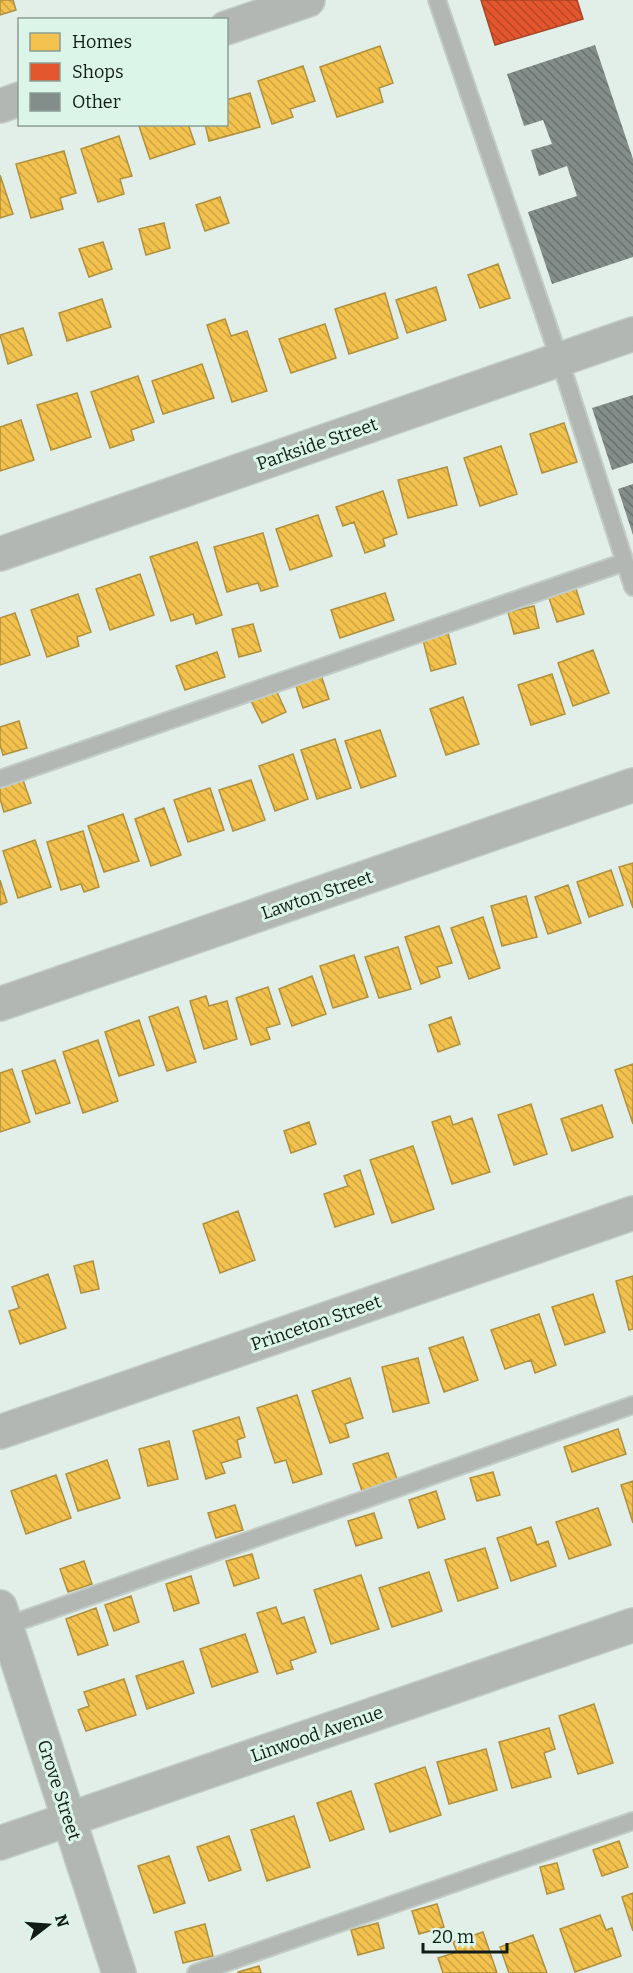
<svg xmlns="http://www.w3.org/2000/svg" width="633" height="1973" font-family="Bitter,serif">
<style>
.homes{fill:url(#homes-back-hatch);stroke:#af903e;stroke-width:1.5}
.shops{fill:url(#shops-back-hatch);stroke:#a54527;stroke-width:1.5}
.building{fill:url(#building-back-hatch)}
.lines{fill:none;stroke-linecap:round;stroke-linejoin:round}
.lane-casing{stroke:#c2ccc7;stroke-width:20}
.street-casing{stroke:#c2ccc7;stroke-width:36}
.lane{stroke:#b2b7b4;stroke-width:16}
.street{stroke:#b2b7b4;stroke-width:33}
.labels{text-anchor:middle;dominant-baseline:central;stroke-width:6;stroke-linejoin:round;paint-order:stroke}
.street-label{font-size:18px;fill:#121c17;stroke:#dcf5e9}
</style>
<defs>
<pattern id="homes-back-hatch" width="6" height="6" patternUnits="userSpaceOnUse" patternTransform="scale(1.5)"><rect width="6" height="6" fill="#f2c14e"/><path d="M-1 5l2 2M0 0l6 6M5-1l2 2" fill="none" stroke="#cea543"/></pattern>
<pattern id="shops-back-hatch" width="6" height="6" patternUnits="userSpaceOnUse" patternTransform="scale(1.5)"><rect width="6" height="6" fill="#e4572e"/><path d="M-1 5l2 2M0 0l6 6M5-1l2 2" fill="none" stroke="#b74726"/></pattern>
<pattern id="building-back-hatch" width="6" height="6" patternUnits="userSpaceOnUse" patternTransform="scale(1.5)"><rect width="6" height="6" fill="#838d89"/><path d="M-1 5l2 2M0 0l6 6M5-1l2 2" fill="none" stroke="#6a726f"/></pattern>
</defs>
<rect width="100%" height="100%" fill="#e2efe9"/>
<path class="homes" d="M 0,0 L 13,0 L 16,10 L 0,15 Z
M 380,46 L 393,83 L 379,88 L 383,102 L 337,117 L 320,67 Z
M 303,66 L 315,101 L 290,109 L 293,117 L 272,124 L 258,81 Z
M 250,93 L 260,127 L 209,141 L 205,124 L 226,124 L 226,100 Z
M 144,124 L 188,124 L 195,144 L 150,159 L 139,126 Z
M 119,136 L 132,176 L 120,179 L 124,194 L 98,202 L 81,149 Z
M 64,151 L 76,193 L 60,198 L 63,209 L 31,218 L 16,164 Z
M 0,175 L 13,214 L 0,218 Z
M 220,197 L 229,223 L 205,231 L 196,205 Z
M 164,223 L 170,248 L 146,255 L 139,229 Z
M 103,242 L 112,269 L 89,277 L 79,249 Z
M 498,264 L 510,298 L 480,308 L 468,275 Z
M 436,287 L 446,320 L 407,333 L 396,300 Z
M 385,293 L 398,338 L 349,354 L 335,309 Z
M 102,299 L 111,327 L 67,341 L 59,313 Z
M 225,319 L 231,336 L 247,331 L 267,391 L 232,402 L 207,325 Z
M 325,324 L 336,358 L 291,373 L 279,339 Z
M 23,328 L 32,355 L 8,364 L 0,335 Z
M 202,364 L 214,398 L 163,414 L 152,381 Z
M 138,376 L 154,422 L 131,430 L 134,440 L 110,448 L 91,392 Z
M 77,393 L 91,437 L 51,450 L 37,405 Z
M 21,420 L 34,460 L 0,471 L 0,427 Z
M 564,423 L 577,462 L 542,473 L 530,434 Z
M 501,446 L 517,494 L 480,506 L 464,458 Z
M 447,467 L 457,505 L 408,518 L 398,480 Z
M 383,491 L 397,534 L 383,539 L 385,546 L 365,553 L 354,522 L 343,526 L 336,507 Z
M 318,515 L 332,556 L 290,570 L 276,529 Z
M 263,533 L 278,586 L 261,591 L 258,583 L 227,592 L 214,547 Z
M 197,542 L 222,615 L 196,624 L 193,614 L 171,621 L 150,557 Z
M 140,574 L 154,615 L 110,630 L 96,589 Z
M 575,586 L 584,614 L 557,622 L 548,595 Z
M 385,593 L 394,620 L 340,638 L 331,610 Z
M 78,594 L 91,632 L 77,637 L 79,646 L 47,657 L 31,610 Z
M 534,606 L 539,628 L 514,634 L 508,612 Z
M 15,613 L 30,655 L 0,665 L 0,618 Z
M 253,624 L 261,651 L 239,657 L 232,629 Z
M 448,633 L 456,664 L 431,671 L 423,640 Z
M 593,650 L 609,693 L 573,706 L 558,663 Z
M 217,652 L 225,677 L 185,690 L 176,666 Z
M 552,674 L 565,714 L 531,725 L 518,685 Z
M 321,675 L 329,699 L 303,708 L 295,683 Z
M 276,690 L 286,712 L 262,723 L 251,701 Z
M 463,697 L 479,744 L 446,755 L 430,709 Z
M 19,721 L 27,748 L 3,755 L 0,745 L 0,727 Z
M 380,730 L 396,776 L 361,788 L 345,741 Z
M 335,739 L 351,788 L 317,799 L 301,750 Z
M 293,754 L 308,799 L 275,811 L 259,766 Z
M 22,777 L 31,803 L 4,812 L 0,799 L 0,784 Z
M 251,780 L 265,820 L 233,831 L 219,790 Z
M 210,788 L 224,830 L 188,842 L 174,800 Z
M 164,808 L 181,855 L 151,866 L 135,819 Z
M 123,814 L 139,861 L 104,872 L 88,826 Z
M 83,831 L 99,887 L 84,892 L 81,884 L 61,890 L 47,842 Z
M 35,840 L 51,887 L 18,898 L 3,851 Z
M 633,863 L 633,908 L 619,867 Z
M 611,870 L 623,905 L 589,917 L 577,882 Z
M 0,880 L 7,902 L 0,905 Z
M 568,885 L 581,923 L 548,934 L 535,897 Z
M 526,896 L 537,937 L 502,946 L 491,906 Z
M 483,917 L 500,968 L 469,979 L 451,928 Z
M 439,926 L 452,963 L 437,967 L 440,977 L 421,984 L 405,937 Z
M 398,947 L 411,989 L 379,998 L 365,957 Z
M 354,955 L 368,997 L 333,1008 L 320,966 Z
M 312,976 L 326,1014 L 292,1026 L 279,989 Z
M 268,987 L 280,1024 L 266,1028 L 270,1039 L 251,1045 L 236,998 Z
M 206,996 L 209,1006 L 227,1001 L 237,1039 L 204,1049 L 190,1001 Z
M 178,1007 L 196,1062 L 167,1071 L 149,1017 Z
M 451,1017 L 460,1044 L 438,1052 L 429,1025 Z
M 139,1020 L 154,1065 L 119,1076 L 105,1032 Z
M 98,1040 L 118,1101 L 83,1113 L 63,1052 Z
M 55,1060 L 70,1103 L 36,1114 L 22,1071 Z
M 633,1064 L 633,1124 L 615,1070 Z
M 12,1069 L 30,1122 L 0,1132 L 0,1073 Z
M 531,1104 L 547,1154 L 514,1165 L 498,1115 Z
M 602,1105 L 613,1137 L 572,1151 L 561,1119 Z
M 450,1116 L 453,1125 L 472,1118 L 490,1172 L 452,1184 L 432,1122 Z
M 309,1122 L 316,1144 L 291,1153 L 284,1131 Z
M 413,1146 L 434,1209 L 392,1223 L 370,1160 Z
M 360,1170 L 374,1214 L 335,1227 L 324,1194 L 348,1186 L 344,1176 Z
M 238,1211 L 255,1260 L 220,1273 L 203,1224 Z
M 93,1261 L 99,1289 L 81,1293 L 74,1266 Z
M 48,1274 L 66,1328 L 20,1344 L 9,1311 L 19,1308 L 12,1287 Z
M 633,1276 L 633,1329 L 629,1330 L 616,1281 Z
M 593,1294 L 605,1332 L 565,1345 L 552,1307 Z
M 539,1314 L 556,1365 L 535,1373 L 531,1360 L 505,1369 L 491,1330 Z
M 463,1337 L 478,1380 L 444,1392 L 429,1348 Z
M 418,1358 L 429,1403 L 393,1412 L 382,1367 Z
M 350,1378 L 363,1418 L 345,1424 L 349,1437 L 330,1443 L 312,1391 Z
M 297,1395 L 322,1474 L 293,1483 L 286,1460 L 275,1463 L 257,1408 Z
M 239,1417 L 245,1437 L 237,1440 L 241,1457 L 221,1463 L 225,1473 L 206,1479 L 193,1431 Z
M 618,1429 L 626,1454 L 572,1472 L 564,1447 Z
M 169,1441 L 178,1479 L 148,1486 L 139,1449 Z
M 388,1453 L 397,1479 L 362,1491 L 353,1464 Z
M 107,1460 L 120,1498 L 78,1511 L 66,1474 Z
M 493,1472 L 500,1495 L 477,1501 L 470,1478 Z
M 56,1475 L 71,1518 L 26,1534 L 11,1491 Z
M 633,1481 L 633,1523 L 621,1485 Z
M 436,1491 L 445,1519 L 418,1528 L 409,1500 Z
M 235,1505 L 243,1530 L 216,1538 L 208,1513 Z
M 598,1508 L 611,1545 L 569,1559 L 556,1522 Z
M 374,1513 L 382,1538 L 356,1546 L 348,1521 Z
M 531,1527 L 537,1545 L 548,1541 L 556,1566 L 511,1581 L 497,1538 Z
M 485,1548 L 498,1588 L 458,1601 L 445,1560 Z
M 252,1554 L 259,1578 L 234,1586 L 226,1561 Z
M 84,1561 L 92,1584 L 68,1592 L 60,1569 Z
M 429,1572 L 442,1611 L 392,1627 L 379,1588 Z
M 361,1575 L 379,1629 L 331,1644 L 314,1590 Z
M 191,1576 L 199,1603 L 174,1611 L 166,1584 Z
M 131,1596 L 139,1622 L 114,1631 L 105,1605 Z
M 276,1607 L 282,1624 L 304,1617 L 316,1652 L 290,1661 L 293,1669 L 277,1674 L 257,1613 Z
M 96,1608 L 108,1645 L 78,1655 L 66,1619 Z
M 245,1634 L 258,1672 L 212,1687 L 200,1649 Z
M 183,1661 L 194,1693 L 147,1709 L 136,1676 Z
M 124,1679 L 136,1715 L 86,1731 L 78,1710 L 89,1706 L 84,1692 Z
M 594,1704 L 613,1763 L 578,1774 L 559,1716 Z
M 549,1728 L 555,1749 L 544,1753 L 551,1777 L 512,1788 L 499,1742 Z
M 486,1749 L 497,1790 L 449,1804 L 437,1762 Z
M 425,1767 L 441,1815 L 390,1832 L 375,1784 Z
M 351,1791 L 364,1829 L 330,1841 L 317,1803 Z
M 294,1816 L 310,1867 L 267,1881 L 251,1830 Z
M 229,1836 L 241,1870 L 209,1881 L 197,1847 Z
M 619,1841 L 628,1867 L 602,1876 L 593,1850 Z
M 169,1856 L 185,1903 L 154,1913 L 138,1866 Z
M 557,1863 L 564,1889 L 547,1894 L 540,1867 Z
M 633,1893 L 633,1931 L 622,1897 Z
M 437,1904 L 444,1927 L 419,1934 L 412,1911 Z
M 600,1915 L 606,1930 L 612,1928 L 621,1956 L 575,1972 L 560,1929 Z
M 378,1923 L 384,1948 L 358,1955 L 351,1930 Z
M 205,1924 L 213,1956 L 183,1963 L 175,1932 Z
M 483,1932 L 497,1973 L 443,1973 L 438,1958 L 457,1952 L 453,1942 Z
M 533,1935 L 547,1973 L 509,1973 L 500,1947 Z
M 259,1966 L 261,1973 L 238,1973 L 238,1972 Z"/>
<path class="shops" d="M 481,0 L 577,0 L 583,19 L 495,45 Z"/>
<path class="building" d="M 595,45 L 633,159 L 633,257 L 552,284 L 528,212 L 577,196 L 567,166 L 539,176 L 531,150 L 552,144 L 543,120 L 524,126 L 507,74 Z
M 633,395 L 633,463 L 612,470 L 592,408 Z
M 633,484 L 633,535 L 618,489 Z"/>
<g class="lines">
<g class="lane-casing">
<path id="lane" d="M 437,0 L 560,361 L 633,587
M 0,779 L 625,562
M 0,1628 L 633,1405
M 196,1973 L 633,1821"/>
</g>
<g class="street-casing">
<path id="street" d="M 226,28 L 308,0
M 0,106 L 20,99
M 0,554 L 633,334
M 0,1004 L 633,785
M 0,1432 L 633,1213
M 0,1607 L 119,1973
M 0,1843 L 633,1625"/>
</g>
<use href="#lane" class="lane"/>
<use href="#street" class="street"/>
</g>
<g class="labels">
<g class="street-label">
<text transform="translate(317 444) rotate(-19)">Parkside Street</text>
<text transform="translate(317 895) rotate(-19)">Lawton Street</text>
<text transform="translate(316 1323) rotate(-19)">Princeton Street</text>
<text transform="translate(317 1734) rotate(-19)">Linwood Avenue</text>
<text transform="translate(59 1790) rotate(72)">Grove Street</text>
</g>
</g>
<rect x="18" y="18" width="210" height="108" fill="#dcf5e9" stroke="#8b9e95" stroke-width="1.5"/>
<rect x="30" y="33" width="30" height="18" fill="#f2c14e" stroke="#8b9e95" stroke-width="1.5"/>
<text x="72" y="48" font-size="18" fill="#121c17">Homes</text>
<rect x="30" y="63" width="30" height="18" fill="#e4572e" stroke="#8b9e95" stroke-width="1.5"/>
<text x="72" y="78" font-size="18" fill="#121c17">Shops</text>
<rect x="30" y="93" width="30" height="18" fill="#838d89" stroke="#8b9e95" stroke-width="1.5"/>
<text x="72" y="108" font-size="18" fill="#121c17">Other</text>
<g transform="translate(48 1925) rotate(73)" stroke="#dcf5e9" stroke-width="4.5" paint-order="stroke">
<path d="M0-4.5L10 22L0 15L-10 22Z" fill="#121c17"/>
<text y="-9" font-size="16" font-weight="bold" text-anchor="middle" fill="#121c17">N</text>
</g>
<path d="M423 1943v9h84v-9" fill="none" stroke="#121c17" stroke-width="3"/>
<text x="432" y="1943" font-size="18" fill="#121c17" stroke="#dcf5e9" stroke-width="4.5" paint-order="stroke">20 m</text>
</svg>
